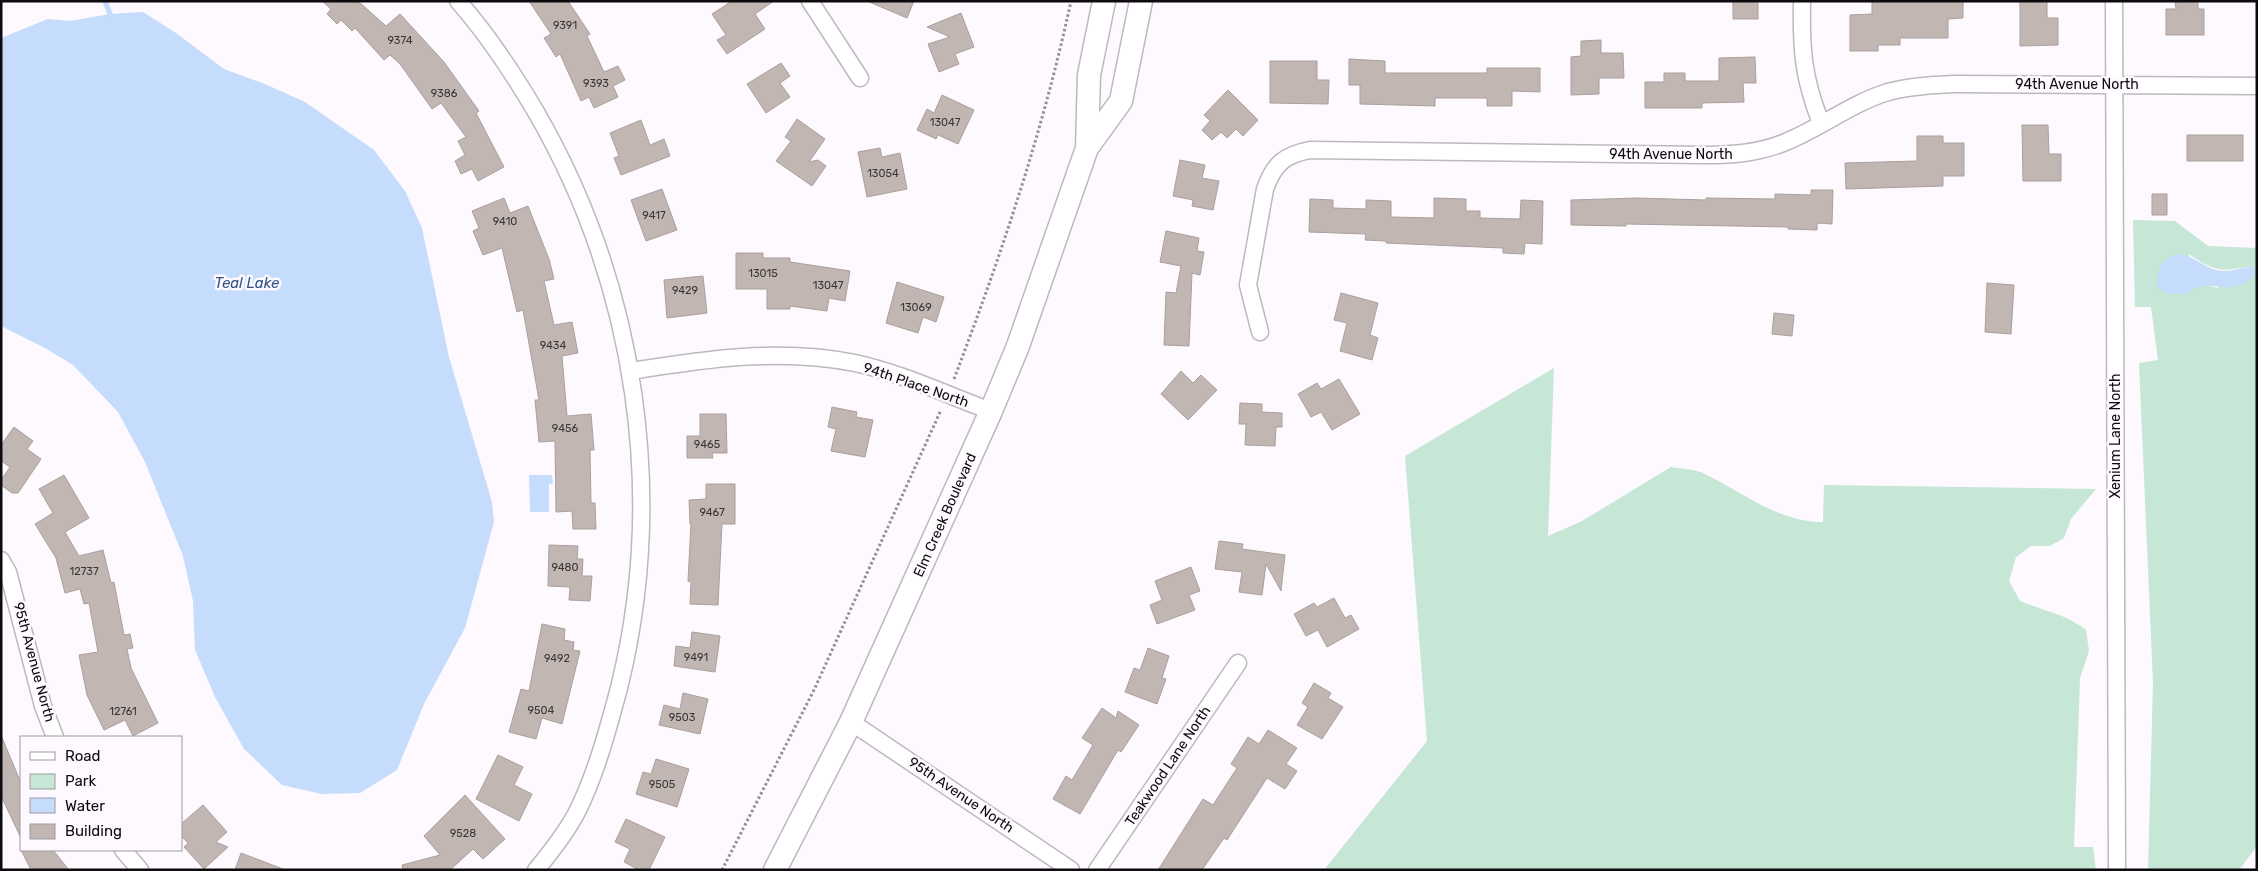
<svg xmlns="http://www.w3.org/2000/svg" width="2258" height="871" font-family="Rubik,sans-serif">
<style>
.green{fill:#c6e6d6;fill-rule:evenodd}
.water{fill:#c6dcfc}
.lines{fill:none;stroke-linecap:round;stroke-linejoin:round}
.stream{stroke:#c6dcfc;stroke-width:5.5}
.building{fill:#c2b6b3;stroke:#aa9f9b}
.minor-casing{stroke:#beb7c0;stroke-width:19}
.secondary-casing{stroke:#beb7c0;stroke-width:25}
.path{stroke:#939094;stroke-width:3;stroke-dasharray:2.5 2.5;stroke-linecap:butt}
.minor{stroke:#fff;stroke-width:16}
.secondary{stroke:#fff;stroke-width:22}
.labels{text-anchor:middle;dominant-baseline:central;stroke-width:5;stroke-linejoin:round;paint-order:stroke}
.number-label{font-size:11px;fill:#3a3637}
.street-label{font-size:14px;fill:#0d0b0e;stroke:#fdf9fe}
.water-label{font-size:15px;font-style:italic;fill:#325588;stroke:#fdf9fe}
</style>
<rect width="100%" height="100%" fill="#fdf9fe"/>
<path class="green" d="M 2133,220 L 2175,221 L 2208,246 L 2257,248 L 2257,846 L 2239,870 L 2148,870 L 2153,683 L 2139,363 L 2158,360 L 2151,307 L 2135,307 ZM 2189,254 C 2214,272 2223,272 2252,266 L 2217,288 C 2203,283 2197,284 2186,294 Z
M 1554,368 L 1548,536 L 1582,521 L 1671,467 C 1682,469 1695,469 1705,474 C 1742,492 1780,523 1823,522 L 1824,485 L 2096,489 L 2071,519 L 2064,538 L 2050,546 L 2031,546 L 2016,557 L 2009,581 L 2020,601 C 2042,610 2068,615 2086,630 L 2089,651 L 2080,678 L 2074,847 L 2093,847 L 2096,870 L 1324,870 L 1427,741 L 1405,456 Z"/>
<path class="water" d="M 143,12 L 176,33 L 224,69 L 265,84 L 305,102 L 374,150 L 405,191 L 422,228 L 449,357 L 492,502 L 494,522 L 465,628 L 424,704 L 397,770 L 360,793 L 321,794 L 282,785 L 244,749 L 215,697 L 195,650 L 193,601 L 183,556 L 145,462 L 118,412 L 73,365 L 45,348 L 1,326 L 1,38 L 48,19 L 70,21 L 110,14 Z
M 2176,254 C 2194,255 2200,265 2216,270 C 2227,273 2242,268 2253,266 L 2255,274 C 2231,302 2208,273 2186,294 L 2169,294 L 2157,288 C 2158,269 2158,263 2176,254 Z
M 529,475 L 552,475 L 553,484 L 549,484 L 549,512 L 530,512 Z"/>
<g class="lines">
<path class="stream" d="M 105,1 L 110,14"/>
</g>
<path class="building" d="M 322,1 L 358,1 L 386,26 L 400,14 L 444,62 L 479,111 L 476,113 L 504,167 L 478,181 L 472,169 L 461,174 L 455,161 L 465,155 L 458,141 L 466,137 L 441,103 L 432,109 L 400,64 L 390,55 L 384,60 L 355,28 L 352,31 L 341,20 L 337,24 L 327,14 L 331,9 Z
M 529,1 L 568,1 L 590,34 L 587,36 L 604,72 L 618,66 L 625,80 L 613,86 L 618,97 L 594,108 L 589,97 L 581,101 L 560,54 L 556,57 L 544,38 L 551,34 Z
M 732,1 L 774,1 L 755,14 L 765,29 L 727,54 L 717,40 L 726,35 L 712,14 Z
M 867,1 L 914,1 L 907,18 Z
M 1733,1 L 1758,1 L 1758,19 L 1733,19 Z
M 1872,1 L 1963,1 L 1963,18 L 1948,19 L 1948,38 L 1900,38 L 1900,45 L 1878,45 L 1878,51 L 1850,51 L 1850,15 L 1872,14 Z
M 2020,1 L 2047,1 L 2047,18 L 2058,18 L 2058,45 L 2020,46 Z
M 2175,1 L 2198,1 L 2198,9 L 2204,9 L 2204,35 L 2166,35 L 2166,9 L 2176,9 Z
M 961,13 L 974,47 L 955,54 L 959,64 L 939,72 L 928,44 L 950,37 L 927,27 Z
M 1601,40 L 1601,53 L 1623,53 L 1624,78 L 1599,78 L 1599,94 L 1571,95 L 1571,57 L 1581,56 L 1581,41 Z
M 1755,57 L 1756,83 L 1743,83 L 1744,102 L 1702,103 L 1702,108 L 1645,108 L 1645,82 L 1664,82 L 1664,73 L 1685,73 L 1685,81 L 1719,81 L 1719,58 Z
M 1349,59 L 1385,61 L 1385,73 L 1487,73 L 1487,68 L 1540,68 L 1540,92 L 1512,91 L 1512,106 L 1487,106 L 1487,98 L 1435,98 L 1435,106 L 1360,104 L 1360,85 L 1349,85 Z
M 1270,61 L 1317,61 L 1317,80 L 1329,80 L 1328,104 L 1270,103 Z
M 781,63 L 790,76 L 780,83 L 790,97 L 766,113 L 747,84 Z
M 1228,90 L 1258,120 L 1243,136 L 1236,129 L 1227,138 L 1221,132 L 1212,140 L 1202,130 L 1210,121 L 1204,115 Z
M 942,95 L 974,110 L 958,144 L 938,135 L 936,139 L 917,130 L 927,109 L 934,113 Z
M 797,119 L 825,139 L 809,162 L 818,160 L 826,166 L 812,186 L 776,161 L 791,141 L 785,137 Z
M 641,120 L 650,145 L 664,139 L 670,156 L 621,175 L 614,158 L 619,156 L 610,133 Z
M 2022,125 L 2048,125 L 2049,154 L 2061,154 L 2061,181 L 2023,181 Z
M 2187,135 L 2243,135 L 2243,161 L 2187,161 Z
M 1917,136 L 1943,136 L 1943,143 L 1964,143 L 1964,176 L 1943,176 L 1943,186 L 1846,189 L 1845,163 L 1917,161 Z
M 880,148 L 882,157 L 900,153 L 907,189 L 867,197 L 858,152 Z
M 1180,160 L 1205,165 L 1202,178 L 1219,181 L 1213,210 L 1192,206 L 1193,200 L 1173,196 Z
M 662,189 L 677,230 L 646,241 L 631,200 Z
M 1811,190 L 1833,190 L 1832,224 L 1817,223 L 1817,230 L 1788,229 L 1788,227 L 1626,224 L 1626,226 L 1571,225 L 1571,200 L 1637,198 L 1706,200 L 1706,198 L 1775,199 L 1775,194 L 1811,195 Z
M 2152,194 L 2167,194 L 2167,215 L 2152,215 Z
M 504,198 L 510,213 L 528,206 L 549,259 L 554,279 L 544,281 L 554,325 L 572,322 L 578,353 L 562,356 L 567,416 L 591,414 L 594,450 L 590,450 L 591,503 L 595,503 L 596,529 L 573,529 L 572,511 L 556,512 L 555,441 L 539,442 L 535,400 L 539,400 L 523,310 L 517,312 L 502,248 L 483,255 L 473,231 L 479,228 L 472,211 Z
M 1434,198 L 1466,199 L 1466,211 L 1480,211 L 1480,218 L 1520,219 L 1521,200 L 1543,201 L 1542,244 L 1525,243 L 1524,254 L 1503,253 L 1503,248 L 1386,243 L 1386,241 L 1365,240 L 1366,234 L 1309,232 L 1310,199 L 1333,200 L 1333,208 L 1366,209 L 1366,200 L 1391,201 L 1391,217 L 1434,218 Z
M 1166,231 L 1199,238 L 1197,251 L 1204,252 L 1200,275 L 1192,273 L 1189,346 L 1164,345 L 1166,292 L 1176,293 L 1181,266 L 1160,262 Z
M 736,253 L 763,253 L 763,258 L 790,258 L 790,262 L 850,271 L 845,301 L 829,298 L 827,311 L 790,306 L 790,309 L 767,309 L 767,289 L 736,289 Z
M 703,276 L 707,313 L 667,318 L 664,280 Z
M 897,282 L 944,297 L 936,322 L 923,317 L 918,333 L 886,323 Z
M 1987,283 L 2014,285 L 2011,334 L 1985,332 Z
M 1341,293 L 1378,303 L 1370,335 L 1378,338 L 1372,360 L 1340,351 L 1347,323 L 1334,320 Z
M 1774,313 L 1794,315 L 1792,336 L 1772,334 Z
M 1181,371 L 1193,383 L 1201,375 L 1217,390 L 1188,420 L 1161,394 Z
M 1339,379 L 1360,414 L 1332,430 L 1321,412 L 1311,417 L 1298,394 L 1317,383 L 1321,389 Z
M 1240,403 L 1262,404 L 1262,412 L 1282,413 L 1282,427 L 1276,427 L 1275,446 L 1245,445 L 1246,424 L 1239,424 Z
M 832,407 L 857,412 L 856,417 L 873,420 L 865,457 L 831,451 L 836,429 L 828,427 Z
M 700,414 L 726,414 L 727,453 L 712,453 L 713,458 L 687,458 L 687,436 L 700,436 Z
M 14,427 L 33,441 L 27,449 L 41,459 L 18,493 L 12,493 L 1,485 L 1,480 L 10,467 L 1,461 L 1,445 Z
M 64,475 L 89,518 L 65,532 L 79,556 L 103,550 L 111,583 L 114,582 L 124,635 L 130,634 L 133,648 L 127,649 L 131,668 L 158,723 L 133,736 L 125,720 L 104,730 L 87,695 L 79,655 L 98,652 L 89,603 L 84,604 L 80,589 L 65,593 L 56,558 L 35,524 L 53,513 L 39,489 Z
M 706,484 L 735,484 L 735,524 L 722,524 L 718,605 L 690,604 L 691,582 L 688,581 L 691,524 L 690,524 L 689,500 L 706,499 Z
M 1219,541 L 1243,544 L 1242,549 L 1285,555 L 1281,591 L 1266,564 L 1262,595 L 1239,592 L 1242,572 L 1215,569 Z
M 549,545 L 578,546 L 577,559 L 583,559 L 582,576 L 592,576 L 590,601 L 569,600 L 570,587 L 548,586 Z
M 1191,567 L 1200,591 L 1189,595 L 1195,610 L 1157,624 L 1150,605 L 1162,600 L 1155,581 Z
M 1334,598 L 1345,618 L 1351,615 L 1359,629 L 1327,647 L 1318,630 L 1306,636 L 1294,614 L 1314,603 L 1317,607 Z
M 542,624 L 565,629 L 564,640 L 574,642 L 573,650 L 580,651 L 562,724 L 542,718 L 536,739 L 509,732 L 521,689 L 529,691 Z
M 692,632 L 720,636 L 715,672 L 674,666 L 676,646 L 690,648 Z
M 1148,648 L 1169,656 L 1162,678 L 1166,679 L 1157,704 L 1125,692 L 1134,668 L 1140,670 Z
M 1314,683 L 1331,693 L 1328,698 L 1343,707 L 1322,739 L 1297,725 L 1308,707 L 1302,703 Z
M 683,693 L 708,699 L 700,734 L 659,725 L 664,705 L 680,709 Z
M 1102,708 L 1116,718 L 1118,711 L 1139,725 L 1121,752 L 1118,750 L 1080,814 L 1053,799 L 1066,776 L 1072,780 L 1093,745 L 1082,738 Z
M 1268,730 L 1297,748 L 1286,764 L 1297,771 L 1285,789 L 1267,778 L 1227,840 L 1224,838 L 1202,870 L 1158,870 L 1203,799 L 1213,805 L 1237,768 L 1231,764 L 1248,737 L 1259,744 Z
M 1,735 L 21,783 L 21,838 L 1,796 Z
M 498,755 L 523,767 L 514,785 L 532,794 L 519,821 L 476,799 Z
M 656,759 L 689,769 L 677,807 L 636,794 L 643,772 L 651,774 Z
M 465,795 L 505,839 L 483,859 L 473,849 L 450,870 L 403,870 L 402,865 L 440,855 L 424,836 Z
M 203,805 L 227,832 L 216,842 L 228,847 L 204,869 L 184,847 L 188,843 L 181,836 L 181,824 Z
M 626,819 L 665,837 L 649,870 L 639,870 L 624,862 L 630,849 L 615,842 Z
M 21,850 L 53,850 L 69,870 L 31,870 Z
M 241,853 L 283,869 L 282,870 L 235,870 Z"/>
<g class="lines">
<g class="minor-casing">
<path id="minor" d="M 458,1 C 488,35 513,73 536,112 C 636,285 667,494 619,688 C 608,729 596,774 577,812 C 566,833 551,852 536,870
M 810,1 L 860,78
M 1802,1 C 1801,49 1803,78 1821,123
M 2114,1 L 2117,870
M 1260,332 L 1248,285 L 1265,189 C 1274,164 1284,155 1310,150 L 1705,155 C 1733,155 1761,153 1788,141 C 1822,127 1852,103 1888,92 C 1910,86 1934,85 1956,84 L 2257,86
M 631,371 C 706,359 779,348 855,363 C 901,373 947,395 991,411
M 1,560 L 8,572 L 43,706 L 55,737
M 851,722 L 1071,870
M 123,850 L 140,870
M 1097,870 L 1238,663"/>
</g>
<g class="secondary-casing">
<path id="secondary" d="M 1087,148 L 1089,75 L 1104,1
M 775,870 L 851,722 L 991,411 L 1018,346 L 1087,148 L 1121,101 L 1141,1"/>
</g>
<path class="path" d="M 954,379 C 1001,256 1043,131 1071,1
M 722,870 L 814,690 L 941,410"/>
<use href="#minor" class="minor"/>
<use href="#secondary" class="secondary"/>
</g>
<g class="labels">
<g class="number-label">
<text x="565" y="25">9391</text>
<text x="400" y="40">9374</text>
<text x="596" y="83">9393</text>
<text x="444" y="93">9386</text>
<text x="945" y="122">13047</text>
<text x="883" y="173">13054</text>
<text x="654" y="215">9417</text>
<text x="505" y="221">9410</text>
<text x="763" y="273">13015</text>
<text x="828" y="285">13047</text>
<text x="685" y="290">9429</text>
<text x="916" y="307">13069</text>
<text x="553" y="345">9434</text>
<text x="565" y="428">9456</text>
<text x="707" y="444">9465</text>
<text x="712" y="512">9467</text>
<text x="565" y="567">9480</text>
<text x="84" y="571">12737</text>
<text x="696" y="657">9491</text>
<text x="557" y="658">9492</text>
<text x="541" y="710">9504</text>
<text x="123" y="711">12761</text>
<text x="682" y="717">9503</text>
<text x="662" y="784">9505</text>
<text x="463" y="833">9528</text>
</g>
<g class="street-label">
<text x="2077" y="84">94th Avenue North</text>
<text x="1671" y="154">94th Avenue North</text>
<text transform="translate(916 385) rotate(19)">94th Place North</text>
<text transform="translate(2115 436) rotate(-90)">Xenium Lane North</text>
<text transform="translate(945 515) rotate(-66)">Elm Creek Boulevard</text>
<text transform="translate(34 662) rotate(75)">95th Avenue North</text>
<text transform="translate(1168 766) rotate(-56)">Teakwood Lane North</text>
<text transform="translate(961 795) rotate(34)">95th Avenue North</text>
</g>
<g class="water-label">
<text x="247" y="283">Teal Lake</text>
</g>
</g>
<rect width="2258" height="871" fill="none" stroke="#0d0b0e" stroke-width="5"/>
<rect x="20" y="736" width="162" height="115" fill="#fdf9fe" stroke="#9d9a9e"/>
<rect x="30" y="752" width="25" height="8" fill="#ffffff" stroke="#9d9a9e"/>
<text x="65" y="761" font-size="15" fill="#0d0b0e">Road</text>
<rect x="30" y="774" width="25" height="15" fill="#c6e6d6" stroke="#9d9a9e"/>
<text x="65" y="786" font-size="15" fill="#0d0b0e">Park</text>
<rect x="30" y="798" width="25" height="15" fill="#c6dcfc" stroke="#9d9a9e"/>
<text x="65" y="811" font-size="15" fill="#0d0b0e">Water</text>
<rect x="30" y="824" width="25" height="15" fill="#c2b6b3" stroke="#9d9a9e"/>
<text x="65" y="836" font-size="15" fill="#0d0b0e">Building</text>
</svg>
